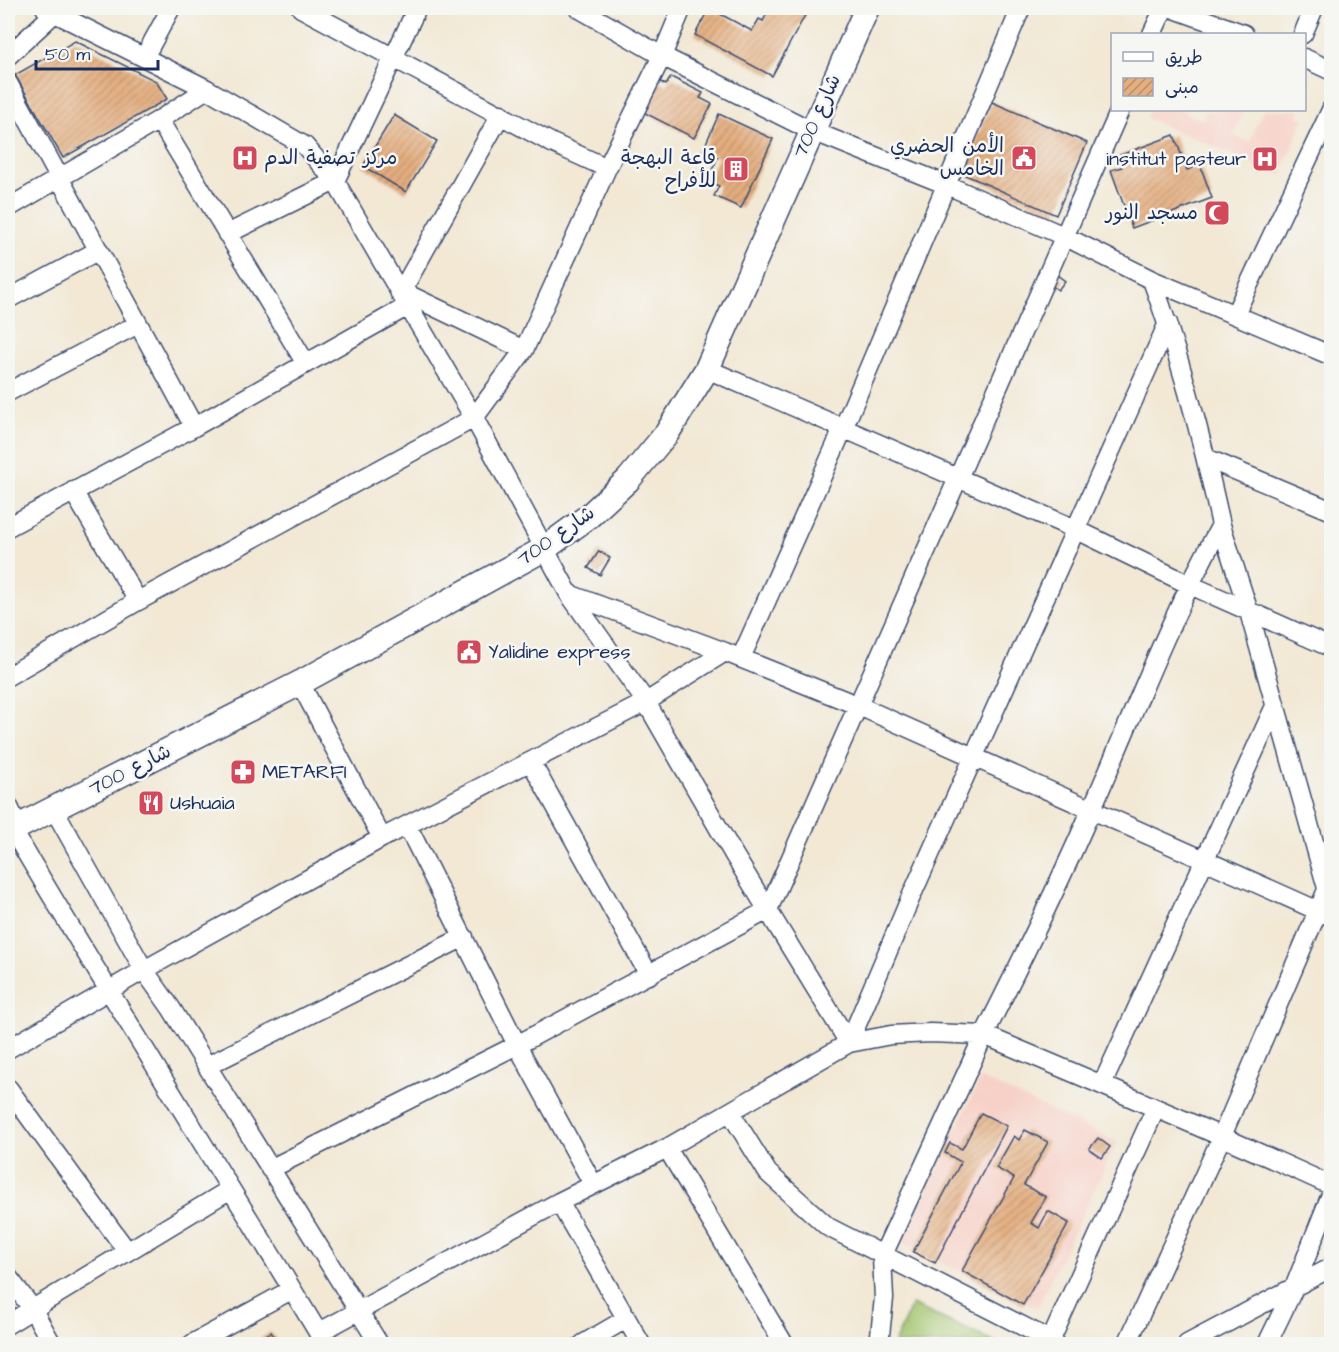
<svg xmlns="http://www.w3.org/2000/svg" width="1339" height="1352" font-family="'Architects Daughter','Playpen Sans Arabic',sans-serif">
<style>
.built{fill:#f7d1c8}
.garden{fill:#a3c56d;stroke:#5f7a66;stroke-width:1.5}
.building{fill:url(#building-hatch)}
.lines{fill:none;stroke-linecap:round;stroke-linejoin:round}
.minor-casing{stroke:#3b4b70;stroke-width:21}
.major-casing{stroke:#3b4b70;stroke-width:27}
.minor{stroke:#fff;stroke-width:18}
.major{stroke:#fff;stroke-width:24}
.labels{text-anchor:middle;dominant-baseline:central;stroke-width:5;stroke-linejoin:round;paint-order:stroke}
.street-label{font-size:20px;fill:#1b2f5e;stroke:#f6f6f2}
.poi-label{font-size:20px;fill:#1b2f5e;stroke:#f6f6f2;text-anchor:end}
</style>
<defs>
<pattern id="building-hatch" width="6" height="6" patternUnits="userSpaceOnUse" patternTransform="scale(1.5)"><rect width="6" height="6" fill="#e5ae7f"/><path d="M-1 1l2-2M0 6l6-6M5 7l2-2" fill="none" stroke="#b98e6b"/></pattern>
</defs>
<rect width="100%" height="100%" fill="#f6f6f2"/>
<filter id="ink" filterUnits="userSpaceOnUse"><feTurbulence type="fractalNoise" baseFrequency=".0167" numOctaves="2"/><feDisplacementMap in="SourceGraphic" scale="12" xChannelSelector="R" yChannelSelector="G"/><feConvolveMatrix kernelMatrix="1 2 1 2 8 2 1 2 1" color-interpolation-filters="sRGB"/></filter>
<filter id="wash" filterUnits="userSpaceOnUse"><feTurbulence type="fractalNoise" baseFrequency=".008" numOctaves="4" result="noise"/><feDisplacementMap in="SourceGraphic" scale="24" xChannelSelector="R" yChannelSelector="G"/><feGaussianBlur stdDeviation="1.35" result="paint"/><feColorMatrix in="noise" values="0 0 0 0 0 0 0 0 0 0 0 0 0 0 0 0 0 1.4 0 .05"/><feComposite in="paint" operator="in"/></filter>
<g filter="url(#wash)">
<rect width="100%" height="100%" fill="#f2e8d4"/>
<path class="built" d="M 1149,110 L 1187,110 L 1186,113 L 1202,119 L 1207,110 L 1244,110 L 1233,135 L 1249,142 L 1263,110 L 1300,110 L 1298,116 L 1304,119 L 1281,175 L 1146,118 Z
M 981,1078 L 1117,1142 L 1037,1308 L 901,1243 Z"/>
<path class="garden" d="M 912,1305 L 999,1344 L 894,1344 Z"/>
<g id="blocks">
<path class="building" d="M 709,8 L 752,31 L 759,19 L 763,21 L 770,8 L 809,8 L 772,76 L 695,35 Z
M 75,41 L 156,81 L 167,99 L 63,158 L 15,75 Z
M 671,77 L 703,93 L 700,98 L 712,104 L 694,138 L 641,111 L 657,80 L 666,85 Z
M 992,102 L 1087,143 L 1056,215 L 961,173 Z
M 719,114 L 773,139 L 741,208 L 714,196 L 719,186 L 707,181 L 718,157 L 703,150 Z
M 394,115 L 437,141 L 406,192 L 363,166 Z
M 1174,135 L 1187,170 L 1200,165 L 1212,198 L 1132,228 L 1111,170 L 1122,167 L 1118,156 Z
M 1053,272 L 1065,281 L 1058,290 L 1047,282 Z
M 599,551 L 610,558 L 600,575 L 588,568 Z
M 981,1113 L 1007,1126 L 935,1263 L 913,1252 L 961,1162 L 945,1153 L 950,1143 L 962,1149 Z
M 1025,1130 L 1048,1142 L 1024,1185 L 1046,1197 L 1031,1223 L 1039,1228 L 1048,1211 L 1069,1223 L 1023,1305 L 962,1271 L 1014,1178 L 996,1168 L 1014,1136 L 1019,1140 Z
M 1098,1138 L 1110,1147 L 1102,1158 L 1089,1149 Z
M 271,1332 L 279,1344 L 253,1344 Z"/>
</g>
</g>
<g filter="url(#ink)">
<use href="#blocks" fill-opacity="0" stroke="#3b4b70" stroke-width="1.5"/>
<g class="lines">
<g class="minor-casing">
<path id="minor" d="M 301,8 L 552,143 L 607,168 L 662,56 L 810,130 L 947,185 L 1066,237 L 1152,280 L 1332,356
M 578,8 L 662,56 L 682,8
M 1172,8 L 1244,34
M 1152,34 L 1164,8
M 1303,34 L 1314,8
M 8,56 L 60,8
M 145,56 L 171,8
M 1304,58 L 1332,71
M 8,83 L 194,427 L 408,306 L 335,181 L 305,146 L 207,89 L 45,8
M 207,89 L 159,120 L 305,362
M 8,208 L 159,120
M 227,234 L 335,181 L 417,8
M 1152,280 C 1181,360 1203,442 1221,525 C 1171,615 1134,712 1093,806 C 1059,884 1022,960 984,1035 C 1100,1084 1217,1133 1332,1186
M 401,291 L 524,350
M 400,294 L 501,114
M 8,299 L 97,251
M 408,306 L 474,418 L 569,594 L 646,702 L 734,855 L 849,1043
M 1235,314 L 1332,108
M 707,369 L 1075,529 L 1188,584 L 1332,648
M 8,392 L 138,324
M 1206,458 L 1332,511
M 73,491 L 138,601
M 1221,525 L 1249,612 L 1327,888
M 8,527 L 194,427
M 569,594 L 725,652
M 741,658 L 843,429 L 1021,8
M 8,676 L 138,601 L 474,418 L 524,350 L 607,168
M 300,683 L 382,838
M 531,762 L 649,975
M 8,805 L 18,826
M 54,809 L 144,970 L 171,1008 L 379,1344
M 408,827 L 517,1045 L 593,1184
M 12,829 C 114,1003 222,1172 325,1344
M 849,1043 L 910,899 L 1168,323
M 8,1049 L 144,970 L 382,838 L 646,702 L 725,652 L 859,706 L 1332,917
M 207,1066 L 464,937
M 1102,1085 L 1275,706
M 8,1088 L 127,1251
M 730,1112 L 768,1173 L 828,1227 L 1050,1340
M 667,1148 L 784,1344
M 270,1169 L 517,1045 L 768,910 L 1120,110
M 559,1202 L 641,1344
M 8,1277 L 32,1308 L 52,1344
M 8,1324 L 229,1190
M 318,1333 L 559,1202 L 667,1148 L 849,1043 L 891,1035 L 930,1033 L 984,1035 L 882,1257 L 884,1298 L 879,1344
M 192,1344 L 291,1290
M 583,1344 L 626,1319
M 1049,1344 L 1155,1110
M 1127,1344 L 1222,1136 L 1332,878
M 1187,1344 L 1332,1267
M 1267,1344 L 1294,1288 L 1332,1192"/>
</g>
<g class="major-casing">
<path id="major" d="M 8,832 L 300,683 L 544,549 L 589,516 L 628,480 L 667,433 L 707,369 L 867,8"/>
</g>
<use href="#minor" class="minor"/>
<use href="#major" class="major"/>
</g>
</g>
<defs>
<g id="hospital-square" transform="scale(1.35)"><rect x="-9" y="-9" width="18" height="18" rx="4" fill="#d1495b" stroke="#f6f6f2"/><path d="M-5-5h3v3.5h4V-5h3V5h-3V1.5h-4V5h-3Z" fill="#fff"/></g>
<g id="civic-square" transform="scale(1.35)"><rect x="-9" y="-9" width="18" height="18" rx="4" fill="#d1495b" stroke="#f6f6f2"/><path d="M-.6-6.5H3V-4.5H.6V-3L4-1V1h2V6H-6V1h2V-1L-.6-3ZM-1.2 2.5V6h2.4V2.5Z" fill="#fff"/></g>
<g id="building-square" transform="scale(1.35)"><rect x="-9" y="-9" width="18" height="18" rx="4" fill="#d1495b" stroke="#f6f6f2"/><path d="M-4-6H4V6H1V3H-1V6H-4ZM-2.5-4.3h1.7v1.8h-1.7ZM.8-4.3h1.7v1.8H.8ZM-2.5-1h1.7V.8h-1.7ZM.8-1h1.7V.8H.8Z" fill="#fff"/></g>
<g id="mosque-square" transform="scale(1.35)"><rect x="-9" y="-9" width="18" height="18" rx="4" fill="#d1495b" stroke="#f6f6f2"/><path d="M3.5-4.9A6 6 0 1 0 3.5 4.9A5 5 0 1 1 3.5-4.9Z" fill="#fff"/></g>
<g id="pharmacy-square" transform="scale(1.35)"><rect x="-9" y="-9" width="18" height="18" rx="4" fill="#d1495b" stroke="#f6f6f2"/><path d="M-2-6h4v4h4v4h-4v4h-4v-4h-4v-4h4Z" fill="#fff"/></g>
<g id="restaurant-square" transform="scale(1.35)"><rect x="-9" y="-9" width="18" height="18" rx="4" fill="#d1495b" stroke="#f6f6f2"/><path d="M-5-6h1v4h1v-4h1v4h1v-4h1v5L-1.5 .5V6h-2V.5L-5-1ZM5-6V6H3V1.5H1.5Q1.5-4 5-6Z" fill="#fff"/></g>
</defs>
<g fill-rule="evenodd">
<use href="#hospital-square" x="245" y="158"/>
<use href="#civic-square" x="1024" y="158"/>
<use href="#hospital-square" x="1265" y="159"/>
<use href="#building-square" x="736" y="169"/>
<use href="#mosque-square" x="1217" y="213"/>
<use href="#civic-square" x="469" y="652"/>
<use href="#pharmacy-square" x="243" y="772"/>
<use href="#restaurant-square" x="151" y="803"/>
</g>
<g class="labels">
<g class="street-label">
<text transform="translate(817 116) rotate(-66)">شارع 700</text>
<text transform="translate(556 536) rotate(-35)">شارع 700</text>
<text transform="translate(130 770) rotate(-27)">شارع 700</text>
</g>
<g class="poi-label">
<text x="1004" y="146">الأمن الحضري<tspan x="1004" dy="23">الخامس</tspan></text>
<text x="264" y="158" text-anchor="start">مركز تصفية الدم</text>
<text x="716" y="158">قاعة البهجة<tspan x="716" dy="23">للأفراح</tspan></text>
<text x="1246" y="159">institut pasteur</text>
<text x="1198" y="213">مسجد النور</text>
<text x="488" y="652" text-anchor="start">Yalidine express</text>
<text x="262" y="772" text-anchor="start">METARFI</text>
<text x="170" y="803" text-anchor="start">Ushuaia</text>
</g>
</g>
<rect width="1339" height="1352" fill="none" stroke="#f6f6f2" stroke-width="30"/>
<rect x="1111" y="33" width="195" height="78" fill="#f6f6f2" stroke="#9ea6b7" stroke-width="1.5"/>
<rect x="1123" y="52" width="30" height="9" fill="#ffffff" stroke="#9ea6b7" stroke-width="1.5"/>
<text x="1165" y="63" font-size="18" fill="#1b2f5e">طريق</text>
<rect x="1123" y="78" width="30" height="18" fill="url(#building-hatch)" stroke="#9ea6b7" stroke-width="1.5"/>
<text x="1165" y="93" font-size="18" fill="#1b2f5e">مبنى</text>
<path d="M36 60v9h122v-9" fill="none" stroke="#1b2f5e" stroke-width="3"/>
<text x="45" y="60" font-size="18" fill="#1b2f5e" stroke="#f6f6f2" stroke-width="4.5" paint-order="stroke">50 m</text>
</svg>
